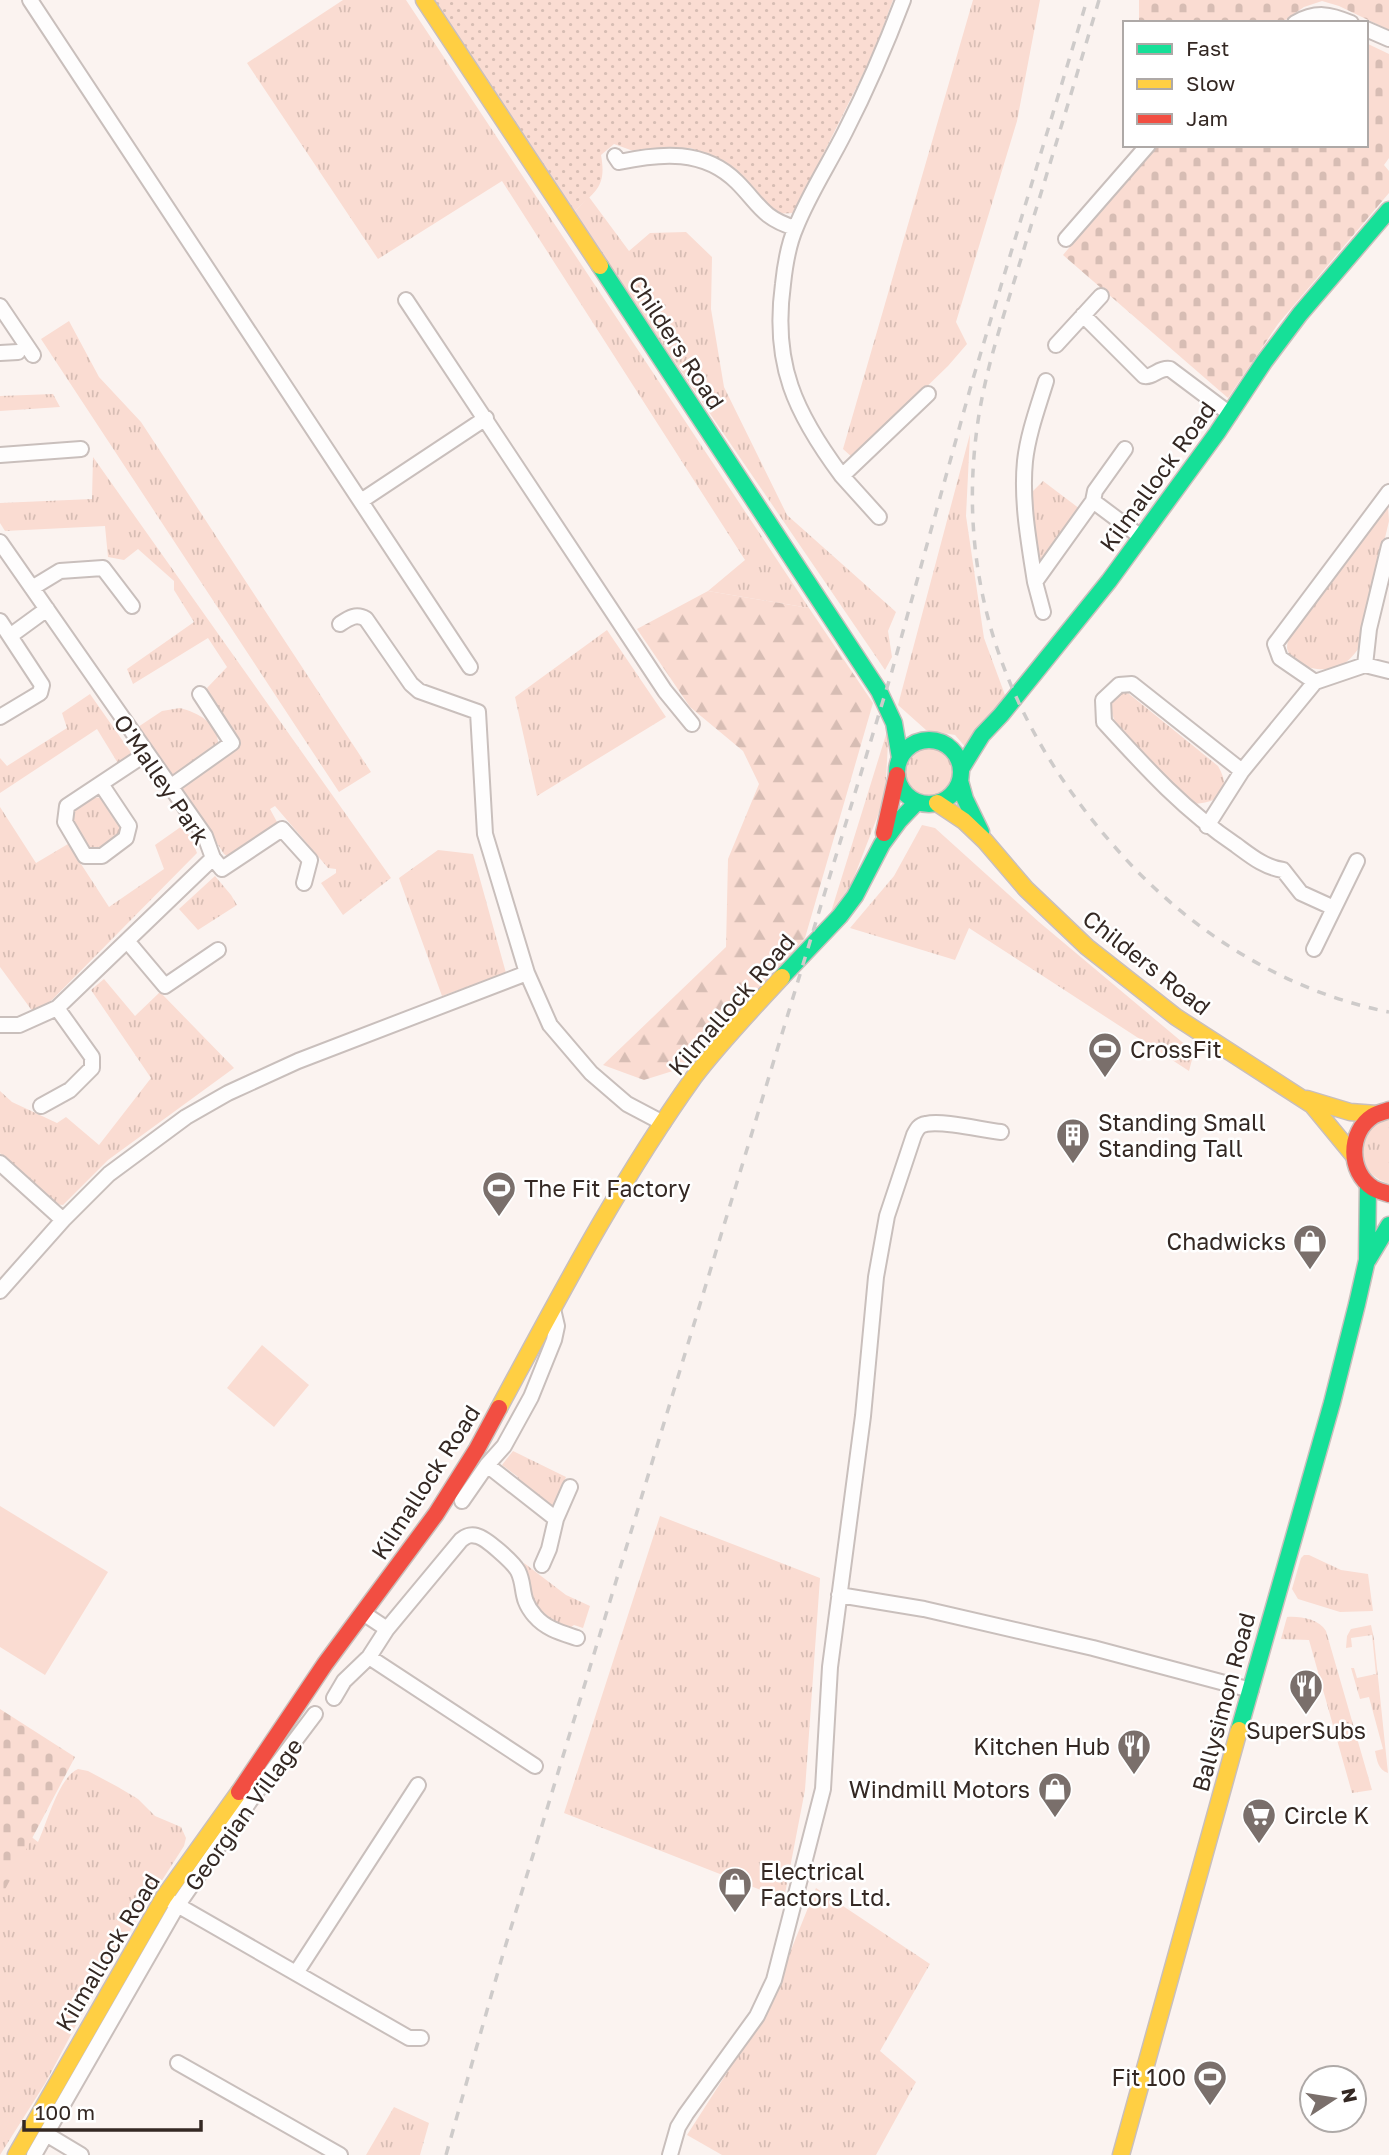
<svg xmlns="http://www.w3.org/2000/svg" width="1389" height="2155" font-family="'Golos Text',sans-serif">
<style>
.grass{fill:url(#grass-tufts)}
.forest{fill:url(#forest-firs)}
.cemetery{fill:url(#cemetery-stones)}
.park{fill:url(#park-dots)}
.pitch{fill:#fadcd2}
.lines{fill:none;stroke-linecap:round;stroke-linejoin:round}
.street-casing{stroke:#c9bfbc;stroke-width:18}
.fast-casing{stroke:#c9bfbc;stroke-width:19}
.slow-casing{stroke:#c9bfbc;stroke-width:19}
.jam-casing{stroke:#c9bfbc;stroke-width:19}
.street{stroke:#fefdfd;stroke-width:14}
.fast{stroke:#16e098;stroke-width:16}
.slow{stroke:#ffcf43;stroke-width:16}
.jam{stroke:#f24e42;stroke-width:16}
.rail{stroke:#cecbca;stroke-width:3.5;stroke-dasharray:9 9;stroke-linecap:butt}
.labels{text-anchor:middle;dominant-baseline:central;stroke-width:5;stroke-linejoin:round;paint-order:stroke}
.street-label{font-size:23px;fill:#342823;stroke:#fff}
.poi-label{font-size:23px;fill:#342823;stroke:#fff;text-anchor:start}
</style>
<defs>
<pattern id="grass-tufts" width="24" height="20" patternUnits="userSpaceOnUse" patternTransform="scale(1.75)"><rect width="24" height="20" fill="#fadcd2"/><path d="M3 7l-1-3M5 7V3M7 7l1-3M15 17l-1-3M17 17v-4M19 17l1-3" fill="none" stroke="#d7bdb4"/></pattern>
<pattern id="forest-firs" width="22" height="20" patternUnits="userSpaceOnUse" patternTransform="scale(1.75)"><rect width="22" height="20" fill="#fadcd2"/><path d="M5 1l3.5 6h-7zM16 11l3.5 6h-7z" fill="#d7bdb4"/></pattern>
<pattern id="cemetery-stones" width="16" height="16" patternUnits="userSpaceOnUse" patternTransform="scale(1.75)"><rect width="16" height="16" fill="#fadcd2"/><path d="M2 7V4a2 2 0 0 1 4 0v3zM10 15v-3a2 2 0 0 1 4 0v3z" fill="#d7bdb4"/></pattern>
<pattern id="park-dots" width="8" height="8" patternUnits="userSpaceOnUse" patternTransform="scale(1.75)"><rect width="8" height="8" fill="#fadcd2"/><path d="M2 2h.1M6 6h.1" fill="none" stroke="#d7bdb4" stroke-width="1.8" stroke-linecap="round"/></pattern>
</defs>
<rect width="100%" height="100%" fill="#fbf3f0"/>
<path class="grass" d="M 343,0 L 406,0 L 809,608 L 708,591 L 745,560 L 502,181 L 378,259 L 247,63 Z
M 973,0 L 1040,0 L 1017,121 L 956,322 L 967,344 L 948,366 L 853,458 L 843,449 Z
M 589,197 L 629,251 L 650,233 L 686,232 L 712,257 L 711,309 L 724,387 L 787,515 L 896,612 L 888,631 L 892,657 L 885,670 L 573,213 Z
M 69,321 L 99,377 L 141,422 L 371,772 L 339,792 L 41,339 Z
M 53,394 L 60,407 L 0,411 L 0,396 Z
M 970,434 L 966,516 L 984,638 L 1005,695 L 967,749 L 955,735 L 926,730 L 898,705 Z
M 93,457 L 391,878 L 343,915 L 321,883 L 336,873 L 336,869 L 328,868 L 275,806 L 270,809 L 277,822 L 230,858 L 224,854 L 181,788 L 237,743 L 207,688 L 227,667 L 208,638 L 133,684 L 127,669 L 194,622 L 174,590 L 174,581 L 138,549 L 124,560 L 108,557 L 105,526 L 5,531 L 0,523 L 0,503 L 92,499 Z
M 1043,481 L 1080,509 L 1038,564 L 1034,544 L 1030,494 Z
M 1388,505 L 1389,521 L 1359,648 C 1353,656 1345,666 1334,668 C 1318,672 1291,667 1287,648 C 1287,644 1288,641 1288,637 Z
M 607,630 L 666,717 L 537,796 L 515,697 Z
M 1116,692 L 1128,693 L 1218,766 C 1233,792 1219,803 1192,804 L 1115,722 L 1109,705 Z
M 90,694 L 132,754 L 119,765 L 97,729 L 0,793 L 0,758 L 7,766 L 67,728 L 62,713 Z
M 180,708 C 199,713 220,724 218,747 L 172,779 L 138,727 L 162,711 Z
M 889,725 L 885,797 L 851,885 L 831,912 Z
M905 772a25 25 0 1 1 50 0a25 25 0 1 1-50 0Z
M 93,797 L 102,798 L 121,828 L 119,838 L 100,853 L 90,851 L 70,818 L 72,811 Z
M 0,807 L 36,863 L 68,844 L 109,907 L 164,869 L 155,845 L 182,826 L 191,838 L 197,853 L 43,1009 L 33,1012 L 0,967 Z
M 922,825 L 935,828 L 1039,922 L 1194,1052 L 1189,1071 L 969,928 L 955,960 L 850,928 L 894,876 Z
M 438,850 L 473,854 L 506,973 L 442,996 L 399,878 Z
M 215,876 L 231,895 L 237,905 L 198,930 L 179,909 Z
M 104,979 L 135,1016 L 160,992 L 234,1068 L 108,1160 L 63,1205 L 54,1204 L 12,1169 L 0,1153 L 0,1091 L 12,1102 L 57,1123 L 66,1117 L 99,1145 L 151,1078 L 91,990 Z
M 1389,1118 L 1389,1184 C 1372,1177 1363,1170 1363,1151 C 1363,1143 1363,1135 1369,1130 C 1374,1125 1383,1121 1389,1118 Z
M 513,1451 L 566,1477 L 554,1507 L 552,1508 L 516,1481 L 518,1477 L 502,1465 Z
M 660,1516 L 820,1578 L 805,1790 L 784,1899 L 564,1813 Z
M 1304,1555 L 1309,1555 L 1341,1570 L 1368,1574 L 1373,1611 L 1340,1612 L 1298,1599 L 1292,1589 L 1301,1558 Z
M 524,1563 L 566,1595 L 590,1606 L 583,1628 L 574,1625 L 567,1630 C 533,1610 529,1603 524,1563 Z
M 1287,1617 C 1300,1616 1319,1619 1326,1631 L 1372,1790 L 1352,1793 L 1309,1640 L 1281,1639 Z
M 1371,1625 L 1374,1639 L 1388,1773 C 1378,1770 1377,1760 1375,1751 L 1383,1749 L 1369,1697 L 1360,1699 L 1351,1668 L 1354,1668 L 1357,1678 L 1376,1674 L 1372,1635 L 1351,1638 L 1352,1647 L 1346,1648 L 1347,1636 L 1351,1629 Z
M 78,1769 L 88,1771 L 118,1787 L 138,1799 L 155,1816 L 181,1827 L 186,1838 L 184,1846 L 134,1924 L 84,2010 L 46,2082 L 0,2155 L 0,1883 L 29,1835 L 38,1842 C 47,1823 59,1777 78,1769 Z
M 816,1888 L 930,1964 L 880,2051 L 916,2082 L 876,2155 L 722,2155 L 687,2135 L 766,2012 Z
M 394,2107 L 429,2123 L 420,2155 L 366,2155 Z"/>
<path class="forest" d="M 708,591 L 809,608 L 873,703 L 805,938 L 695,1064 L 644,1080 L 603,1065 L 726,947 L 728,859 L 759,784 L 743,751 L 690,707 L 637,629 Z"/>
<path class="cemetery" d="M 1139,0 L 1389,0 L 1389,30 L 1339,6 L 1322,1 L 1304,7 L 1281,23 L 1139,23 Z
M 1366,43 L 1389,54 L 1389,158 L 1384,165 L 1389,171 L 1389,193 L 1278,324 L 1228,398 L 1063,255 L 1155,145 L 1366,145 Z
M 0,1709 L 75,1757 L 0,1899 Z"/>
<path class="park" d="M 432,0 L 893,0 L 873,54 L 794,213 L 774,214 L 736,169 L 691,148 L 636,152 L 614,144 L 601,155 C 607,188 595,191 573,213 Z"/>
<path class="pitch" d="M 262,1345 L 309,1385 L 274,1427 L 227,1388 Z
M 0,1506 L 108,1572 L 45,1675 L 0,1647 Z"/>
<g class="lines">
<g class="street-casing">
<path id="street" d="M 30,0 L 470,667
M 903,0 C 886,45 867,89 845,132 C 829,164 809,194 796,227 C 788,245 785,265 783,284 C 772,364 795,413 842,476 L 928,394
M 1295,23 C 1316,11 1330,14 1351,23
M 1366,29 L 1389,39
M 615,156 L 619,162 C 661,153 704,149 737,182 C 759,204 762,218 795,228
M 1066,239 L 1148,145
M 406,300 L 665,691 L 692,724
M 0,306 L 33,355
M 1083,315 L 1144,376 C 1153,378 1159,367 1170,369 L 1230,414
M 1056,345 L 1101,296
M 0,353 L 18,352
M 0,455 L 81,449
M 842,476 L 879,517
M 361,501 L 486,418
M 1093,501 L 1141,537
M 0,542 L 205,836 L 213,858 L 57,1008 L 19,1025 L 0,1025
M 1035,582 C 1029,543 1021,501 1025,461 C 1028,434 1038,407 1046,381
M 32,588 L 60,571 L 103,568 L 132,606
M 1043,612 L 1035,582 L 1093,501 L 1095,491 L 1125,449
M 0,621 L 42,685 L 40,693 L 0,717
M 340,624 C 349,618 356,613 366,619 L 411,684 L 419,691 L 478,712 L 485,834 L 527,973 L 550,1025 L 591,1073 L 627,1104 L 663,1123
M 10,636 L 47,609
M 1365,665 L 1369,629 L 1389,546
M 1315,682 L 1280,658 L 1275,644 L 1389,492
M 1242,771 L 1132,684 L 1119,685 L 1103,700 L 1104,722 C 1146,768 1184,810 1236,845 C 1251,856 1264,867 1283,870 L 1301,893 L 1334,908
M 101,784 L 129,826 L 126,838 L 102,856 L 85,856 L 65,822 L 67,806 L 147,753
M 170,787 L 232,743 L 200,694
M 1207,826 L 1242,771 L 1315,682 L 1365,665 L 1389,671
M 213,858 L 222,869 L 282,829 L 310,860 L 304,883
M 128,942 L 165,986 L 218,950
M 1314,949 L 1357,861
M 41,1106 L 70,1090 L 92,1068 L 92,1057 L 57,1008
M 0,1163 L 63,1220
M 0,1291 L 63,1220 L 109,1174 L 186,1117 L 228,1093 L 298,1061 L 527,973
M 487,1465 L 556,1519
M 462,1501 L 487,1465 L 504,1446 L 531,1397 L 554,1340 L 557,1326 L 553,1309
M 542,1565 L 549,1549 L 556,1519 L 570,1487
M 839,1595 L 924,1609 L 1093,1648 L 1251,1690
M 363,1613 L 387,1629 L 461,1540 C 466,1536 470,1534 477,1536 C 486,1538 513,1562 518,1571 C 526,1587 519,1598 535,1616 C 546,1629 562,1633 577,1638
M 369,1657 L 535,1766
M 334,1698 L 344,1681 L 369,1657 L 387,1629
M 172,1902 L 409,2038 L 421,2038
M 296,1973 L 418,1785
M 178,2063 L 340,2155
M 34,2155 L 46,2134
M 81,2155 L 46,2134 L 177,1906 L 254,1795 L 315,1714
M 670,2155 L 678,2127 L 686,2114 L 757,2016 L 774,1980 L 823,1789 L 830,1667 L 863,1416 L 876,1277 L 887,1216 L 914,1135 C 917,1129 919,1125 926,1124 C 943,1120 982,1130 1001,1132"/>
</g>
<g class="fast-casing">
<path id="fast" d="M 600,266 L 879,691 L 894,723 L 900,758
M897 772a32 32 0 1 1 64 0a32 32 0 1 1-64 0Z
M 961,769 L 982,735 L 1001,715 L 1109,581 L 1217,433 L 1264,362 L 1300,314 L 1389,210
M 960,781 L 965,799 L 981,832
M 782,977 L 840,916 L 855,896 L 882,844 L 899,821 L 917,802
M 1368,1260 L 1389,1225
M 1239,1730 L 1332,1403 L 1357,1304 L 1367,1260 L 1368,1185"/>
</g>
<g class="slow-casing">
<path id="slow" d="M 424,0 L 600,266
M 937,803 L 964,821 L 985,841 L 1026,889 L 1087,947 L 1176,1017 L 1312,1105 L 1354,1156
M 1307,1099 L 1350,1112 L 1376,1114
M 499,1408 C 560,1295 619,1182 694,1077 C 719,1044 754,1007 782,977
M 16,2155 L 164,1897 L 239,1792
M 1121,2155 L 1239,1730"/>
</g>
<g class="jam-casing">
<path id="jam" d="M 884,833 L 897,775
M 1389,1110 C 1384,1112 1378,1113 1373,1116 C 1348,1132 1348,1172 1373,1188 C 1378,1191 1384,1192 1389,1194
M 239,1792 L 325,1664 L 436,1514 L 477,1449 L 499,1408"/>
</g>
<use href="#street" class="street"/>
<use href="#fast" class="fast"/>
<use href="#slow" class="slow"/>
<use href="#jam" class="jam"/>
<path class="rail" d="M 1099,0 C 1075,81 1051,161 1026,242 C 1009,301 987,360 978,421 C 954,583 1008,725 1114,846 C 1185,928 1282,991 1389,1012
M 446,2155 L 503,1954 L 892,671 L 972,382 L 1087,0"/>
</g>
<defs>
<g id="stadium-pin" transform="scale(1.75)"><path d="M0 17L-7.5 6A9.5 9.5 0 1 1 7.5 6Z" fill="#7a6f6b" stroke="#fff"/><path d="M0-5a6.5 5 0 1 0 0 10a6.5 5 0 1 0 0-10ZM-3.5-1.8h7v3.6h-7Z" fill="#fff"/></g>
<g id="building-pin" transform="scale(1.75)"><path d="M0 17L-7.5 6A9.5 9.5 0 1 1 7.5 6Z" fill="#7a6f6b" stroke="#fff"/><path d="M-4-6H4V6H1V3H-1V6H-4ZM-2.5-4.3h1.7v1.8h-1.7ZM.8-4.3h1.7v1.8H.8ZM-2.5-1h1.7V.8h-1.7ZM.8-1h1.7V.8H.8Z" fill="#fff"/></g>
<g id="shop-pin" transform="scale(1.75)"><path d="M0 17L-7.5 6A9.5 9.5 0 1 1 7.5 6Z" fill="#7a6f6b" stroke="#fff"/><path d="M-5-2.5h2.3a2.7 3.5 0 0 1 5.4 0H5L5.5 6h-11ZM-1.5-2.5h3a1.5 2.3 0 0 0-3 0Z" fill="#fff"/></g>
<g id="restaurant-pin" transform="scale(1.75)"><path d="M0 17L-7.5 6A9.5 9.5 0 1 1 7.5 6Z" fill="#7a6f6b" stroke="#fff"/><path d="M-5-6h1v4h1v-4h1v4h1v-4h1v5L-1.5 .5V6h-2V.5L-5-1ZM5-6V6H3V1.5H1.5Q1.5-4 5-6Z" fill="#fff"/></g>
<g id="supermarket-pin" transform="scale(1.75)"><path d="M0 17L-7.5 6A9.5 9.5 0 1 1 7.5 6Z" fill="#7a6f6b" stroke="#fff"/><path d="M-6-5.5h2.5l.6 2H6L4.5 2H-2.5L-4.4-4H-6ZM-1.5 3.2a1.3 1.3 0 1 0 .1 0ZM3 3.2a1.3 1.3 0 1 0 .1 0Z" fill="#fff"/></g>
</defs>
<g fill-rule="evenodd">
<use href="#stadium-pin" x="1105" y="1049"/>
<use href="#building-pin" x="1073" y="1135"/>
<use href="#stadium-pin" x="499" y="1188"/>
<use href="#shop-pin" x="1310" y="1241"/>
<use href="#restaurant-pin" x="1306" y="1686"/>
<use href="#restaurant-pin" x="1134" y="1746"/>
<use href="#shop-pin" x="1055" y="1789"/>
<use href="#supermarket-pin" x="1259" y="1815"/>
<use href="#shop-pin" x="735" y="1884"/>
<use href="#stadium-pin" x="1210" y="2077"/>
</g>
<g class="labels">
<g class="street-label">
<text transform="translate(677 342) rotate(57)">Childers Road</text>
<text transform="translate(1157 476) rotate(-54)">Kilmallock Road</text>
<text transform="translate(162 779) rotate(56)">O'Malley Park</text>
<text transform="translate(1147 962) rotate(38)">Childers Road</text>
<text transform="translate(731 1004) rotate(-49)">Kilmallock Road</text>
<text transform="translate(425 1482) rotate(-57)">Kilmallock Road</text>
<text transform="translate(1223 1702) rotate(-75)">Ballysimon Road</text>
<text transform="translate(243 1814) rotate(-54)">Georgian Village</text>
<text transform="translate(107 1952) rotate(-59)">Kilmallock Road</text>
</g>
<g class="poi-label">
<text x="1130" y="1049">CrossFit</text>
<text x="1098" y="1122">Standing Small<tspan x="1098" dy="26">Standing Tall</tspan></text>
<text x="524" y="1188">The Fit Factory</text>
<text x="1286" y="1241" text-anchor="end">Chadwicks</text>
<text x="1306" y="1730" text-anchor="middle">SuperSubs</text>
<text x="1110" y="1746" text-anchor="end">Kitchen Hub</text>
<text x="1030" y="1789" text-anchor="end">Windmill Motors</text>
<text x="1284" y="1815">Circle K</text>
<text x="760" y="1871">Electrical<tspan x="760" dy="26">Factors Ltd.</tspan></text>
<text x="1186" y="2077" text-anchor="end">Fit 100</text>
</g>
</g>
<rect x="1123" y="21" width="245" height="126" fill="#ffffff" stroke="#aea9a7" stroke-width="2"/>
<rect x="1137" y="44" width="35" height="10" fill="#16e098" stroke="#aea9a7" stroke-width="2"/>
<text x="1186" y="56" font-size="21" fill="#342823">Fast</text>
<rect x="1137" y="79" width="35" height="10" fill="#ffcf43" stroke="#aea9a7" stroke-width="2"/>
<text x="1186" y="91" font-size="21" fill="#342823">Slow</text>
<rect x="1137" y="114" width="35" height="10" fill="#f24e42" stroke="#aea9a7" stroke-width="2"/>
<text x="1186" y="126" font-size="21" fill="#342823">Jam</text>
<g transform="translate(1333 2099) rotate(78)"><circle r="33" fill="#ffffff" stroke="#aea9a7" stroke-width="2"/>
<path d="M0-5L12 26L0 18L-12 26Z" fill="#7a6f6b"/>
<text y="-10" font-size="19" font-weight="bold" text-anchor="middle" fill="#342823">N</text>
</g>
<path d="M24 2120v10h177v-10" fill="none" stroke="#342823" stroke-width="3.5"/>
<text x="35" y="2120" font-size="21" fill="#342823" stroke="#ffffff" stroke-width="5" paint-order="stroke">100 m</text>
</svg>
